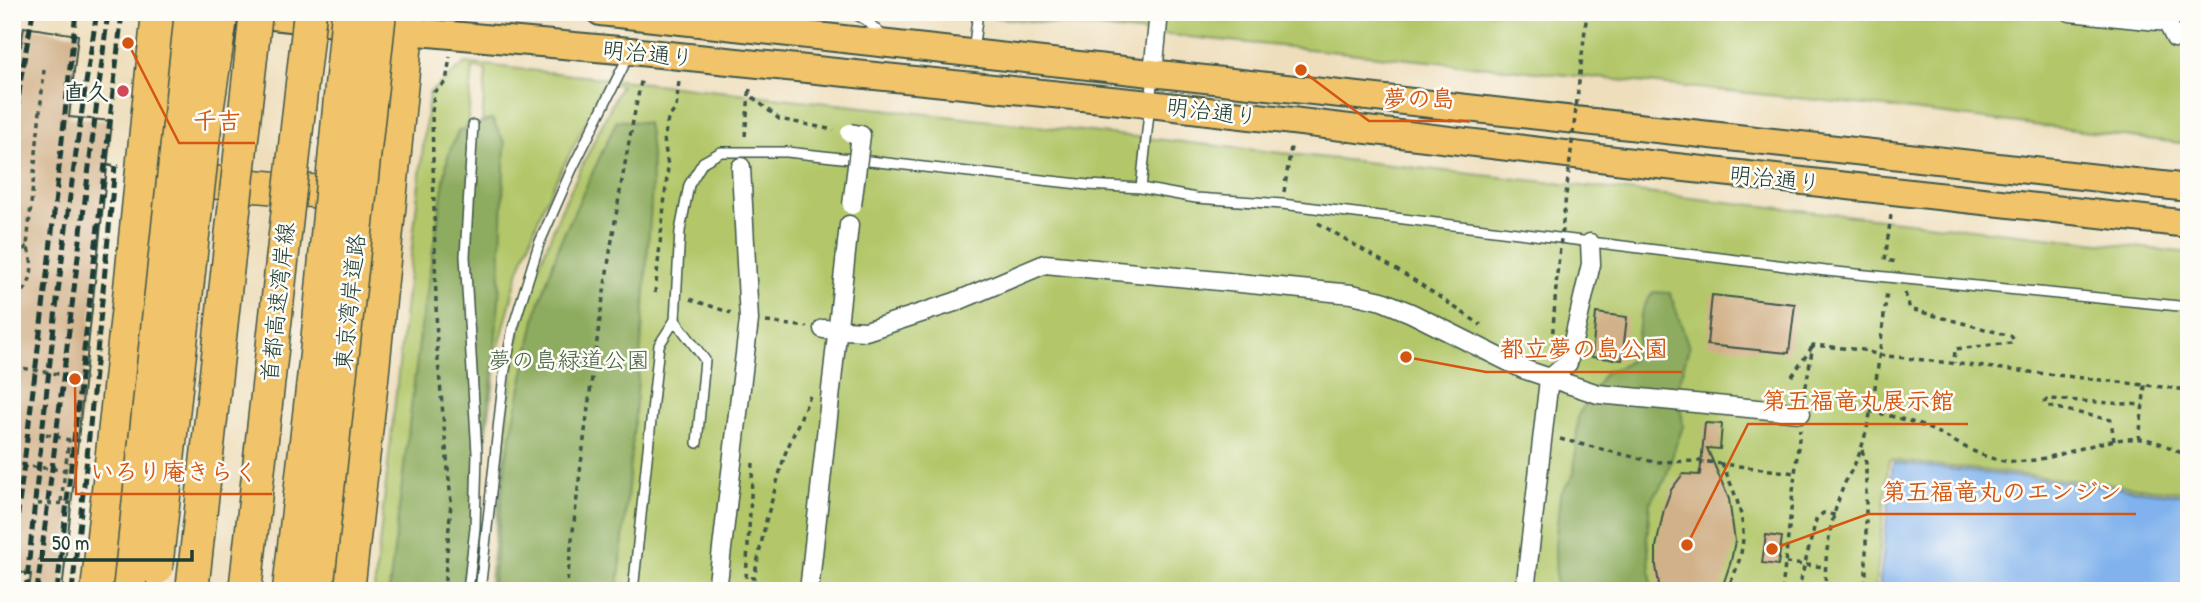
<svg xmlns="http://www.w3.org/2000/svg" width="2201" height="603" font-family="'Patrick Hand','Klee One',sans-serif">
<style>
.green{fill:#b3c76b;stroke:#698250;stroke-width:2}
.forest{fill:#8eac5f;stroke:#56744a;stroke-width:2}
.water{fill:#81b2ed;stroke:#507890;stroke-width:2}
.building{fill:#d1b189}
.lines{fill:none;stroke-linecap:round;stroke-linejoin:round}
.lane-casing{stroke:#3e5548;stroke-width:12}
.street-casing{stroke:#3e5548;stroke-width:21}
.primary-casing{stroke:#3e5548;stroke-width:30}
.highway-casing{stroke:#3e5548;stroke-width:35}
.path{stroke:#3e5548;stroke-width:3.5;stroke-dasharray:5 5;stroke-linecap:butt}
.lane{stroke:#fff;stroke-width:9}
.street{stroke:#fff;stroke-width:18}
.primary{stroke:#f1c36a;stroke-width:26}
.highway{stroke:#f1c36a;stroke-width:32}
.rail{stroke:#1f3d34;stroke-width:5;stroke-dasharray:10 5;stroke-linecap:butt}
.street-bridge-casing{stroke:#3e5548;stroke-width:21;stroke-linecap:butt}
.highway-bridge-casing{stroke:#3e5548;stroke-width:35;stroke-linecap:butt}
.path-bridge{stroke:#3e5548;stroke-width:3.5;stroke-dasharray:5 5;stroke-linecap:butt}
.street-bridge{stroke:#fff;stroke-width:18}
.highway-bridge{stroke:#f1c36a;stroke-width:32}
.poi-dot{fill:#d1495b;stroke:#fdfcf7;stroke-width:2.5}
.labels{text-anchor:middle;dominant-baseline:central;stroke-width:5;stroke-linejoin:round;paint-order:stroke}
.street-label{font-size:23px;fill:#1f3d34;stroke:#fdfcf7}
.poi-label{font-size:23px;font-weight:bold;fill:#1f3d34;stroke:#fdfcf7;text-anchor:end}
.park-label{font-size:23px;fill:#446042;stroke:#fdfcf7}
.leader{fill:none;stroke:#d45610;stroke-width:2.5}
.callout-dot{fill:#d45610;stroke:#fdfcf7;stroke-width:2.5}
.callout-label{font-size:24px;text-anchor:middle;font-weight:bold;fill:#d45610;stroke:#fdfcf7;stroke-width:5;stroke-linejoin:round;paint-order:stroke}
</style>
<rect width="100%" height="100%" fill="#fdfcf7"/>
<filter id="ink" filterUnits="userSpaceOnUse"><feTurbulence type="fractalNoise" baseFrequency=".0143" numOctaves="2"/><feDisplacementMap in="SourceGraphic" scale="14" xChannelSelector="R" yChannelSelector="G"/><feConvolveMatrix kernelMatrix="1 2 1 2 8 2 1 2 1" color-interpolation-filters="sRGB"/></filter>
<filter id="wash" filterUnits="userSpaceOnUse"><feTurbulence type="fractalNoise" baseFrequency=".00686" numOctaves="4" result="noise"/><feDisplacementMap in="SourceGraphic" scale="28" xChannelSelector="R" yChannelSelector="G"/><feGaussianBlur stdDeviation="1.57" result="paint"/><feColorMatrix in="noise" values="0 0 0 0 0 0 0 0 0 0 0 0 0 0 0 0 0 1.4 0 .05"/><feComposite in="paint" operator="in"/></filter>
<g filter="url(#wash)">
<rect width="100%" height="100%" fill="#eedebc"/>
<path class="green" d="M 939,12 L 2189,12 L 2189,144 L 1895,108 Z
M 465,63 L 2189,253 L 2189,493 L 1889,460 L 1875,591 L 489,591 L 515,350 L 534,278 L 561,210 L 621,85 L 606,83 L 544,204 L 518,273 L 499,347 L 484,450 L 472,256 L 486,70 L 473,68 L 454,264 L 462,591 L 374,591 L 429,93 Z"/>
<path class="forest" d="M 492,119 L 505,143 L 499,301 L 492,377 L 463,591 L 389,591 L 421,326 L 448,155 L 458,131 Z
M 617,120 L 647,123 C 656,173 650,212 647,261 C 641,371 628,481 618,591 L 492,591 L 506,459 L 537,310 L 561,240 Z
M 1653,292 L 1670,293 L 1689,347 L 1679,383 L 1683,427 L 1676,444 L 1665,480 L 1650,502 L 1647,538 L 1652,591 L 1556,591 L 1555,545 L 1560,495 L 1574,474 L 1578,415 L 1605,372 C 1648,361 1632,344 1642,312 C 1644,305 1649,298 1653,292 Z"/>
<path class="water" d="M 1893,463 L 2189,496 L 2189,591 L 1879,591 Z"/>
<g id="blocks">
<path class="building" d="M 24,27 L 78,35 L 69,117 L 112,121 L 62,591 L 29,591 L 31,574 L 12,571 L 12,44 L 21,46 Z
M 1712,295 L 1795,304 L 1789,353 L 1707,345 Z
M 1596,313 L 1627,317 L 1622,360 L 1592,357 Z
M 1705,423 L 1722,424 L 1720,449 L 1707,448 L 1729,499 L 1735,541 L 1731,561 L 1724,582 L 1716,591 L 1660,591 L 1656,566 L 1656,547 L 1664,509 L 1671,490 L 1683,474 L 1700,475 Z
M 1766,535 L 1782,537 L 1778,565 L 1762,563 Z"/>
</g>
</g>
<g filter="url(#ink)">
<use href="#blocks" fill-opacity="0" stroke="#3e5548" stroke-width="2"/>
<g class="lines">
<g class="lane-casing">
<path id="lane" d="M 851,12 L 866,20 L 883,36
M 973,52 L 978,12
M 1141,188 L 1153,75
M 697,443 L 705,360 L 675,320 L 680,231 L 689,185 L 703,162 L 721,152 L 787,152 L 1088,185 L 1141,188 L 1196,198 L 1282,204 L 1826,271 L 2189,307
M 468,591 L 475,528 L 477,453 L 465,256 L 473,125
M 480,591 L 504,375 L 513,328 L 539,244 L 572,169 L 630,53
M 633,591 L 659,345 L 675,320"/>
</g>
<g class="street-casing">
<path id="street" d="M 2070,12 L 2167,22 L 2175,38 L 2189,40
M 1153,73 L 1159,12
M 823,329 L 866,331 L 955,302 L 1045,264 L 1352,294 L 1382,301 L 1411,313 L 1523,369 L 1598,394 L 1801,413
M 717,591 L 749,320 L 741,167
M 809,591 L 849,225
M 1525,591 L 1549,379 L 1568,363 L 1591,264 L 1590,243"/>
</g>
<g class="primary-casing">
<path id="primary" d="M 235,12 L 407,31 L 630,51 L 1150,104 L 1649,164 L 2189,224
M 600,12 L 2189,188"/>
</g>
<g class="highway-casing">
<path id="highway" d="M 177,194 L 186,185 L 198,181 L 334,193 L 343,199 L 351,209
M 97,591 L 130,288 L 158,12
M 348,591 L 370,399 L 409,12"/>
</g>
<path class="path" d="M 750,89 L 749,94 L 779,119 L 834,130
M 745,136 L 749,94
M 108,165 L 119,166
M 1284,192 L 1291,147
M 1891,215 L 1885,260 L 1897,262
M 1318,223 L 1417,282 L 1481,325
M 27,246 L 15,260 L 14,283 L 20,295 C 34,281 34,264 27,246 L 44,70
M 655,293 L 668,167 L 664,139 L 668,119 L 676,108 L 679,81
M 1905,293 L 1910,309 L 2011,336 L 2014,340 L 2011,343 L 1955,349 L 1954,363
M 690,299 L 731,313
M 766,322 L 807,327
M 1552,342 L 1557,274
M 14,367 L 59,374
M 1792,376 L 1812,347
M 12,396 L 20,295
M 1804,397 L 1813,345 L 1863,350 L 1879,355 L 2189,390
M 1870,411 C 1891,416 1912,421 1932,430 C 1956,441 1979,458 2006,461 C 2055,466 2100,432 2149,440 C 2163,443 2177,451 2189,457
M 46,434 L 69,440 L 83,441
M 1560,439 L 1654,462 L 1702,461 L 1722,464
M 2139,440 L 2145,385
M 2114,441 L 2111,420 L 2047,406 L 2045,402 L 2048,399 L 2143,405
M 1862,450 L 1866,463 L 1866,584 L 1873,584
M 753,463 L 746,578 L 754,578 L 766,521 L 785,454 L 810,396
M 12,465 L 65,470
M 1700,475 L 1702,461
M 61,502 L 69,440
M 37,504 L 75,503
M 1786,563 L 1825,567
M 444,591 L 451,502 L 437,350 L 432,113 L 434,92 L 446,82 L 450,57
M 566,591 C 586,419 606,247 642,77
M 1726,591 C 1753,541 1745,514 1722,464 L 1795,473
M 1782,591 L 1800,429
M 1798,591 L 1816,520 L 1823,513 L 1835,515
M 1826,591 C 1823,557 1831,517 1844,485 C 1850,472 1858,460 1862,446 C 1877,397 1880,343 1887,292"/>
<use href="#lane" class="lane"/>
<use href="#street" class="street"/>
<use href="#primary" class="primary"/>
<use href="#highway" class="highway"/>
<path class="rail" d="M 12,155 L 21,77 L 33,12
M 12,562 L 50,250 L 76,12
M 26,591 C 45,397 66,204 97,12
M 37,591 L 108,12
M 57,591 L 122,12
M 72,591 L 86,467 L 115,166"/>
<g class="street-bridge-casing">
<path id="street-bridge" d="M 850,133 L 861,135 L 852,205"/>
</g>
<g class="highway-bridge-casing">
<path id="highway-bridge" d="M 156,569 L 206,118 L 222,12
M 289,589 L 316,354 L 348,12
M 129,591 L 191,12
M 192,591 L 256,12
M 245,591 L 310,12
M 317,591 L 380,12"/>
</g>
<path class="path-bridge" d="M 1557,274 L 1587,12"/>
<use href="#street-bridge" class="street-bridge"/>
<use href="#highway-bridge" class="highway-bridge"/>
</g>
</g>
<circle class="poi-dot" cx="123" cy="91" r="7"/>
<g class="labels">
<g class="street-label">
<text transform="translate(648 53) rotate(6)">明治通り</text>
<text transform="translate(1212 111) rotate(7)">明治通り</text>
<text transform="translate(1775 178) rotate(6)">明治通り</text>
<text transform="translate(277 302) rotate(-84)">首都高速湾岸線</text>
<text transform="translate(349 302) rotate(-84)">東京湾岸道路</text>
</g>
<g class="poi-label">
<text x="109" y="91">直久</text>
</g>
<g class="park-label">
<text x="569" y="359">夢の島緑道公園</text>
</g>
</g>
<path class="leader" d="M1301 70L1369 121H1469M128 43L179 143H255M1406 357L1486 372H1682M1687 545L1748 424H1968M75 379L76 494H272M1772 549L1868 514H2136"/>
<g class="callout-dot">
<circle cx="1301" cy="70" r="7"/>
<circle cx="128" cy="43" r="7"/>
<circle cx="1406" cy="357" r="7"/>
<circle cx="1687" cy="545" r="7"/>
<circle cx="75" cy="379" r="7"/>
<circle cx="1772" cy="549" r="7"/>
</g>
<g class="callout-label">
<text x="1419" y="107">夢の島</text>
<text x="217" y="129">千吉</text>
<text x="1584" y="357">都立夢の島公園</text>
<text x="1858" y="409">第五福竜丸展示館</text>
<text x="174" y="480">いろり庵きらく</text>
<text x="2002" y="500">第五福竜丸のエンジン</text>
</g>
<rect width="2201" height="603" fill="none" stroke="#fdfcf7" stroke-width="42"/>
<path d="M42 550v10h150v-10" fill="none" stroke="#1f3d34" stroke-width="3.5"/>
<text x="52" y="550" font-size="21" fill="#1f3d34" stroke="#fdfcf7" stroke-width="5" paint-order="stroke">50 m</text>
</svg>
